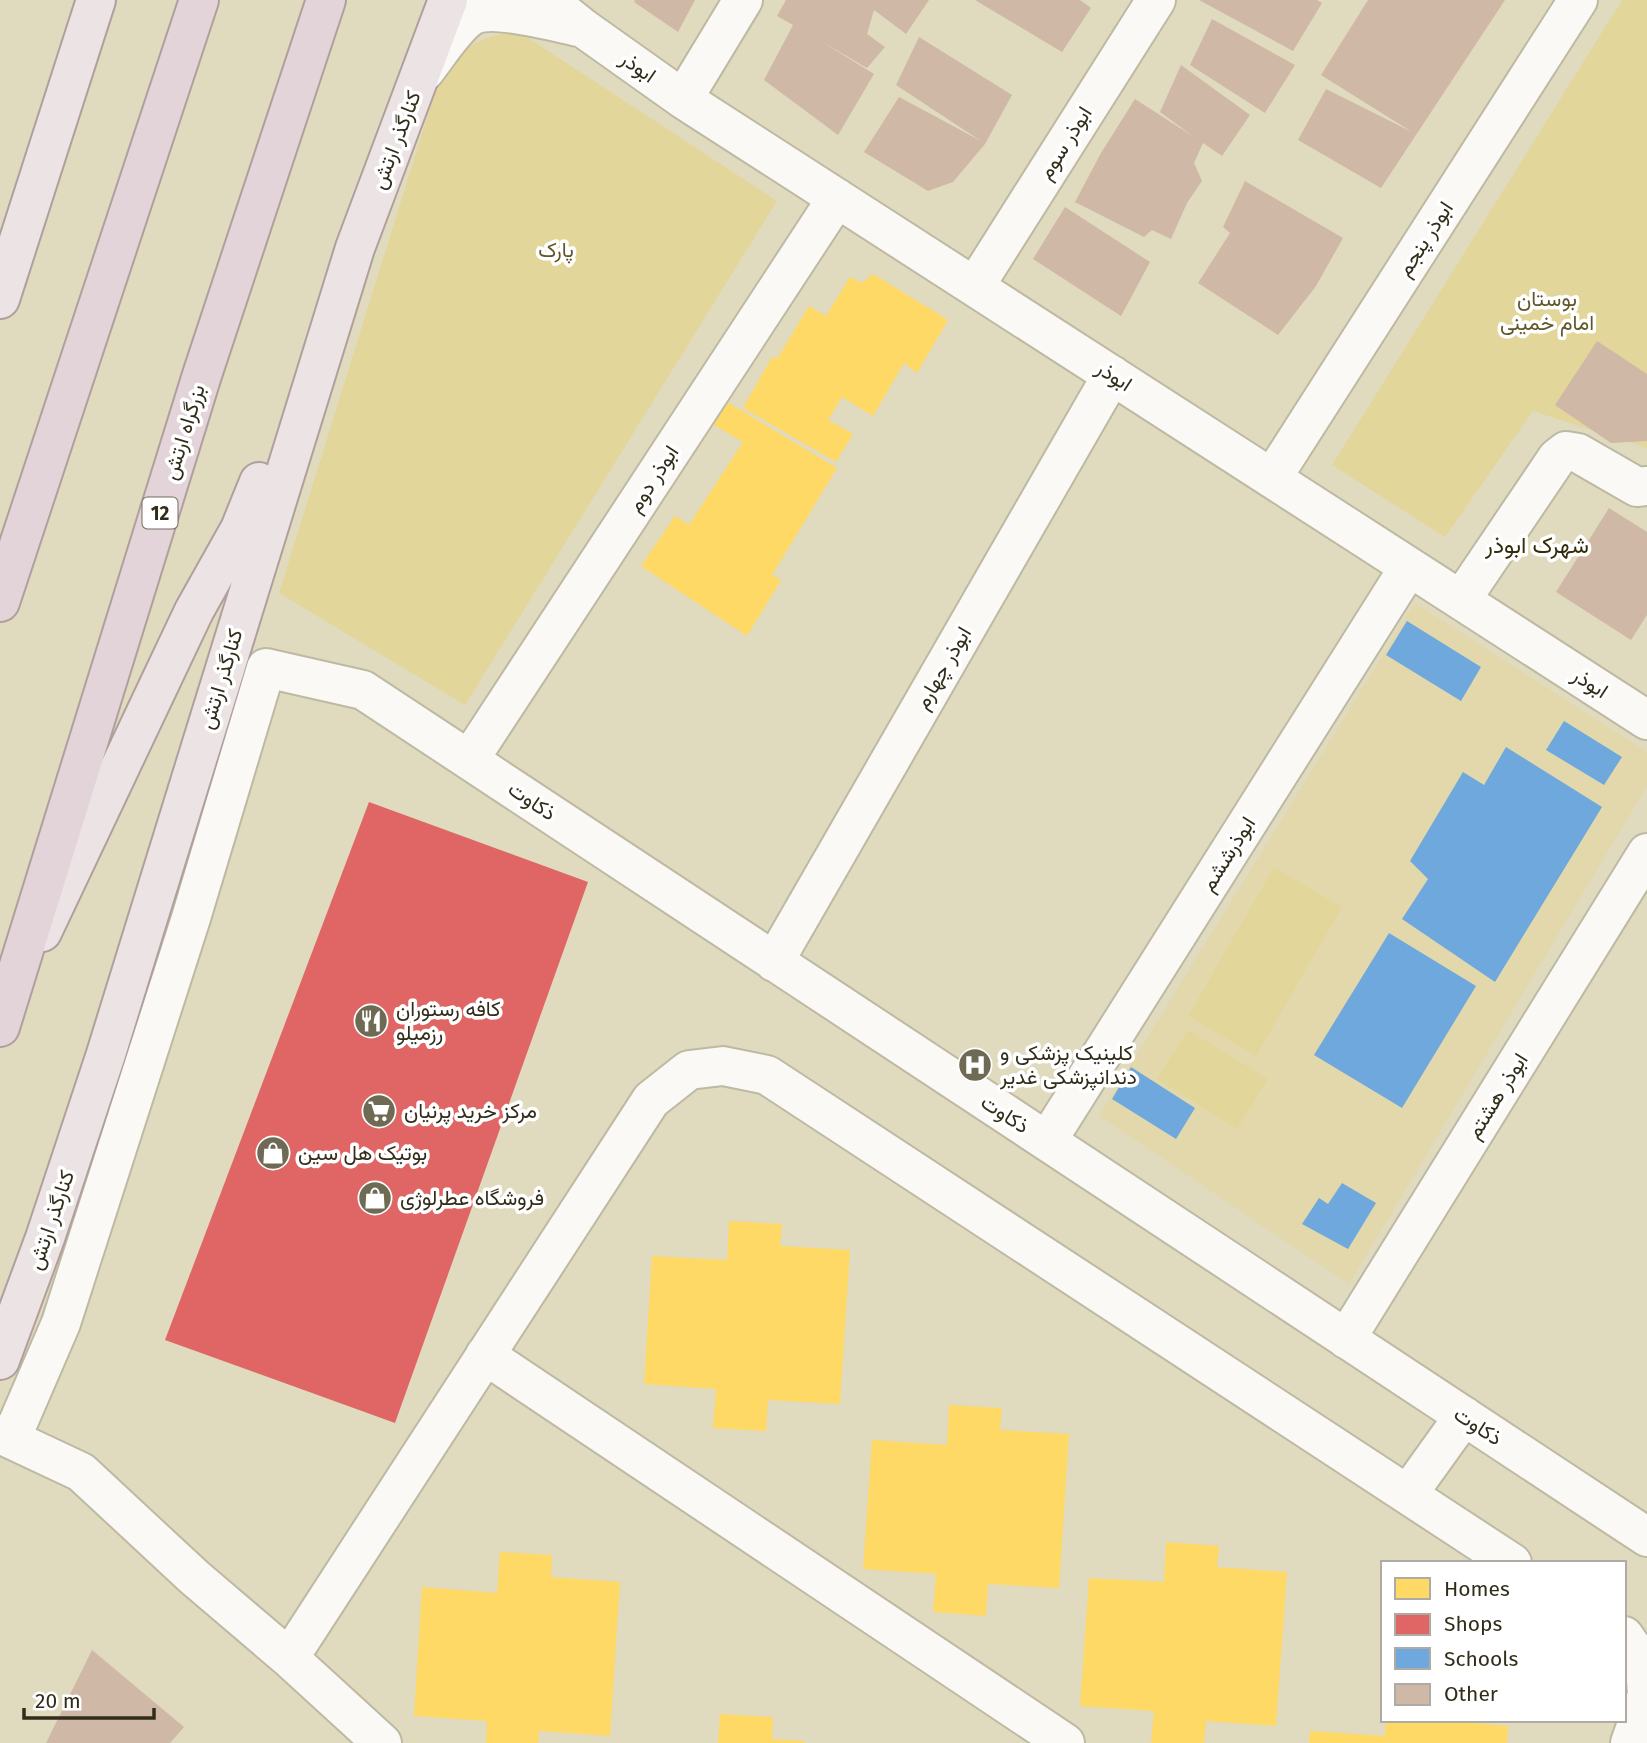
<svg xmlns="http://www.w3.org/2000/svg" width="1647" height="1743" font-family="'Fira Sans',Vazirmatn,sans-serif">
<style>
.built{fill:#e2d8ac}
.green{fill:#e3d69b}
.homes{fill:#ffd966}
.shops{fill:#e06666}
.schools{fill:#6fa8dc}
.building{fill:#d0b8a6}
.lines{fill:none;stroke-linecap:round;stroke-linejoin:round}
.minor-casing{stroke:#beb9a3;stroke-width:42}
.major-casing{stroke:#b09f9c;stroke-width:42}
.highway-casing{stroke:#b09f9c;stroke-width:42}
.minor{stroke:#faf9f5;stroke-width:38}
.major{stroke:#ece3e5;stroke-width:38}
.highway{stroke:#e3d4da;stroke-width:38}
.labels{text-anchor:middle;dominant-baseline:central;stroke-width:7;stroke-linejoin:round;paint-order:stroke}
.shield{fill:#fff;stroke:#706c5f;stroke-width:2}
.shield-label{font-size:19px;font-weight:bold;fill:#322d1a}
.street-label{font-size:21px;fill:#322d1a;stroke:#fff}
.park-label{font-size:21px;fill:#615628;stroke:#fff}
.poi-label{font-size:21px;fill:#322d1a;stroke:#fff;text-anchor:start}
.neighbourhood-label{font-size:23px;fill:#332c08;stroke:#fff}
</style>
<rect width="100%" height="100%" fill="#e0dabe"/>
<path class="built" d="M 1415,603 L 1647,752 L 1647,786 L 1349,1284 L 1099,1116 Z"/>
<path class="green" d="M 1622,0 L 1647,0 L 1647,448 L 1533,411 L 1445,537 L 1332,465 Z
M 516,30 L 777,201 L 465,705 L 279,593 L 440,76 C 466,44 477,40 516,30 Z
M 1274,867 L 1342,907 L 1256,1056 L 1188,1016 Z
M 1188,1030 L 1268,1079 L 1237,1129 L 1157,1079 Z"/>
<path class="homes" d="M 873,274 L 948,320 L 917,373 L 904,363 L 873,416 L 842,397 L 828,420 L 853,434 L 836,462 L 743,408 L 772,357 L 777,359 L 809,306 L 826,316 L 850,277 L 862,283 Z
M 727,402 L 837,468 L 772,575 L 781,580 L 747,636 L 641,566 L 675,516 L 689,525 L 743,442 L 714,425 Z
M 729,1221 L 782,1224 L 780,1246 L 850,1250 L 840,1404 L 768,1400 L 766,1431 L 713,1428 L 716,1389 L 644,1384 L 652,1256 L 727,1260 Z
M 949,1405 L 1002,1408 L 1000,1430 L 1069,1434 L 1059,1588 L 988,1584 L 986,1616 L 933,1612 L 936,1574 L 863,1569 L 872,1440 L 947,1445 Z
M 1166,1542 L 1219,1546 L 1217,1567 L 1287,1572 L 1276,1726 L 1206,1721 L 1204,1743 L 1151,1743 L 1154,1711 L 1080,1706 L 1089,1578 L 1164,1582 Z
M 500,1552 L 552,1555 L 551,1577 L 620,1582 L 610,1736 L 539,1731 L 538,1743 L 486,1743 L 487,1721 L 414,1716 L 422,1587 L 497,1593 Z
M 720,1714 L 773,1717 L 772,1739 L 804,1741 L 804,1743 L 718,1743 Z
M 1386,1720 L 1438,1720 L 1508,1726 L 1507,1743 L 1309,1743 L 1310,1731 L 1385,1736 Z"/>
<path class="shops" d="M 369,802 L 588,882 L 395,1423 L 165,1340 Z"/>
<path class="schools" d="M 1407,621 L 1481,667 L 1461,701 L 1386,655 Z
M 1564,721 L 1622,757 L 1604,785 L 1546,750 Z
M 1506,747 L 1602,807 L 1495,982 L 1402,919 L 1428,879 L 1410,861 L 1463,772 L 1484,785 Z
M 1389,933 L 1476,986 L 1402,1108 L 1314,1055 Z
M 1131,1067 L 1195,1108 L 1176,1139 L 1112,1099 Z
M 1342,1183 L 1376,1203 L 1348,1249 L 1302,1224 L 1319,1198 L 1328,1204 Z"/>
<path class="building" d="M 635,0 L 695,0 L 678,32 L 634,2 Z
M 786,0 L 929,0 L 906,34 L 874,10 L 867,34 L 885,47 L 867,68 L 821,41 L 874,74 L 838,135 L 764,80 L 793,25 L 777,16 Z
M 975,0 L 1080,0 L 1091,8 L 1062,52 Z
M 1199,0 L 1317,0 L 1322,3 L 1293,51 Z
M 1368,0 L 1505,0 L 1381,188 L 1298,140 L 1326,89 L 1412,132 L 1321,75 Z
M 1212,19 L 1295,65 L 1265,113 L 1190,65 Z
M 919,37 L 1012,95 L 985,144 L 953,182 L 928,191 L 864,152 L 899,97 L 981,141 L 896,85 Z
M 1181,65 L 1250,115 L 1222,156 L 1203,143 L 1194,163 L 1202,181 L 1187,203 L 1171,239 L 1152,230 L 1144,237 L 1075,202 L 1101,153 L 1135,99 L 1194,137 L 1160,112 Z
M 1245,181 L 1343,238 L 1316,286 L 1278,335 L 1198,283 L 1230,233 L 1223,227 Z
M 1065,207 L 1150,262 L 1121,316 L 1033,259 Z
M 1597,341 L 1647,374 L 1647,441 L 1611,443 L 1555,405 Z
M 1609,508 L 1647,532 L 1647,615 L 1631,640 L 1556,592 Z
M 92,1650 L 184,1727 L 170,1743 L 46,1743 Z"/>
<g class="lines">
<g class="minor-casing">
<path id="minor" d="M 548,0 L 583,28 L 683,99 L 1647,720
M 424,72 C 436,57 455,27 470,17 C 489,4 555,22 578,27
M 683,99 L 743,0
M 975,286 L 1156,0
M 1272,478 L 1578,0
M 1461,600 L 1557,458 L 1566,451 L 1578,453 L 1637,487 L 1647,486
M 469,760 L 837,198
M 774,962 L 1112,375
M 1047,1141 L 1409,567
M 1346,1339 L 1647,853
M 485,1355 L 1065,1743
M 0,1434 L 81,1472 L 194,1577 L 289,1658 L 382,1743
M 11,1439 L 61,1323 L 191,918 L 266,668 L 363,690 L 1647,1537
M 1408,1494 L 1464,1416
M 1624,1636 L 1645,1666 L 1647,1695 L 1630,1743
M 289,1658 L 651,1100 L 689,1070 L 723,1066 L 767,1075 L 1512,1563"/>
</g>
<g class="major-casing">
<path id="major" d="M 0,299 L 96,0
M 42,932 L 194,611 L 240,529 L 259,482
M 0,1360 L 45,1238 L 106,1054 L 355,248 L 448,0"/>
</g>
<g class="highway-casing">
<path id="highway" d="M 0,602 L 199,0
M 0,1027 L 202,375 L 326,0"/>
</g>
<use href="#minor" class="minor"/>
<use href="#major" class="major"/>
<use href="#highway" class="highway"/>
</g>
<defs>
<g id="restaurant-disc" transform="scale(1.75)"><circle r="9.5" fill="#6f6a53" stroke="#fff"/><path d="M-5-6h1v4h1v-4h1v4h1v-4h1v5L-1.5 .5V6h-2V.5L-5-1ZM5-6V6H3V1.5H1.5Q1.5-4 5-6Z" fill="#fff"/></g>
<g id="hospital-disc" transform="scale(1.75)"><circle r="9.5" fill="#6f6a53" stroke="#fff"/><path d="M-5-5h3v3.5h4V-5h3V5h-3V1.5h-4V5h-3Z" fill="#fff"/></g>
<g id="supermarket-disc" transform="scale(1.75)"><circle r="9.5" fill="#6f6a53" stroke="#fff"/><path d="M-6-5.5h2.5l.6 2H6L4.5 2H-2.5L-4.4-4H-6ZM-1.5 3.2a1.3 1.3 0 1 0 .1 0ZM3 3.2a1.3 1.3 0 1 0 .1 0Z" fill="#fff"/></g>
<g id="shop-disc" transform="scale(1.75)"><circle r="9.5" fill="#6f6a53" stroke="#fff"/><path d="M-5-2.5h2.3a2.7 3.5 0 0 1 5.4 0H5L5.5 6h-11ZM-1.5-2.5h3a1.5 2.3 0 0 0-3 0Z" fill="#fff"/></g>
</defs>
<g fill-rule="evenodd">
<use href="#restaurant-disc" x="371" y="1021"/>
<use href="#hospital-disc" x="975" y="1065"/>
<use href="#supermarket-disc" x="379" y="1111"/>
<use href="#shop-disc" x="273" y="1153"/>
<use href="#shop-disc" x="375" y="1198"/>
</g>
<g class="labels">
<rect class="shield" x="142.5" y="497.5" width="35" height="31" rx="5"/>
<g class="shield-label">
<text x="160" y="513">12</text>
</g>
<g class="street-label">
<text transform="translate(638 67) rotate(35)">ابوذر</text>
<text transform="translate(396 140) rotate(-69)">کنارگذر ارتش</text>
<text transform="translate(1065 143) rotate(-58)">ابوذر سوم</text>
<text transform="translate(1425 239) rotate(-57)">ابوذر پنجم</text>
<text transform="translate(1114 376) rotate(33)">ابوذر</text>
<text transform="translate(184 432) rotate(-73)">بزرگراه ارتش</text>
<text transform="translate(653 479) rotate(-57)">ابوذر دوم</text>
<text transform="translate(943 668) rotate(-60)">ابوذر چهارم</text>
<text transform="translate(221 679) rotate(-73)">کنارگذر ارتش</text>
<text transform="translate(1590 683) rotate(33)">ابوذر</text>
<text transform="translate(532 801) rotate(34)">ذکاوت</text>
<text transform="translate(1228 854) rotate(-58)">ابوذرششم</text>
<text transform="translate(1497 1096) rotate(-58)">ابوذر هشتم</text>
<text transform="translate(1005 1114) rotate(33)">ذکاوت</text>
<text transform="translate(51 1220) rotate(-71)">کنارگذر ارتش</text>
<text transform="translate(1478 1426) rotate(33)">ذکاوت</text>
</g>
<g class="park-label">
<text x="556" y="250">پارک</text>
<text x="1547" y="299">بوستان<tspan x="1547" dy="24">امام خمینی</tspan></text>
</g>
<g class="poi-label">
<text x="396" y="1009">کافه رستوران<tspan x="396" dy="24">رزمیلو</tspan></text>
<text x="1000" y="1053">کلینیک پزشکی و<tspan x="1000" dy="24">دندانپزشکی غدیر</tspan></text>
<text x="404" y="1111">مرکز خرید پرنیان</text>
<text x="298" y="1153">بوتیک هل سین</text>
<text x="400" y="1198">فروشگاه عطرلوژی</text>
</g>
<g class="neighbourhood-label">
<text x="1537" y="545">شهرک ابوذر</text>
</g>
</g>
<rect x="1381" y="1561" width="245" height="161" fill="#ffffff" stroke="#adaba3" stroke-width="2"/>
<rect x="1395" y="1578" width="35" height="21" fill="#ffd966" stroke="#adaba3" stroke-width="2"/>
<text x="1444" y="1596" font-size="21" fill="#322d1a">Homes</text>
<rect x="1395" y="1614" width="35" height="21" fill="#e06666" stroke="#adaba3" stroke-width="2"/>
<text x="1444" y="1631" font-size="21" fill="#322d1a">Shops</text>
<rect x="1395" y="1648" width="35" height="21" fill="#6fa8dc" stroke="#adaba3" stroke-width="2"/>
<text x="1444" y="1666" font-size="21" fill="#322d1a">Schools</text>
<rect x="1395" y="1684" width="35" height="21" fill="#d0b8a6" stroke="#adaba3" stroke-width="2"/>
<text x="1444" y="1701" font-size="21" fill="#322d1a">Other</text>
<path d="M24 1708v10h130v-10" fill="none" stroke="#322d1a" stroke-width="3.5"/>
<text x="35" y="1708" font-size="21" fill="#322d1a" stroke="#ffffff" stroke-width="5" paint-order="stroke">20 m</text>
</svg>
